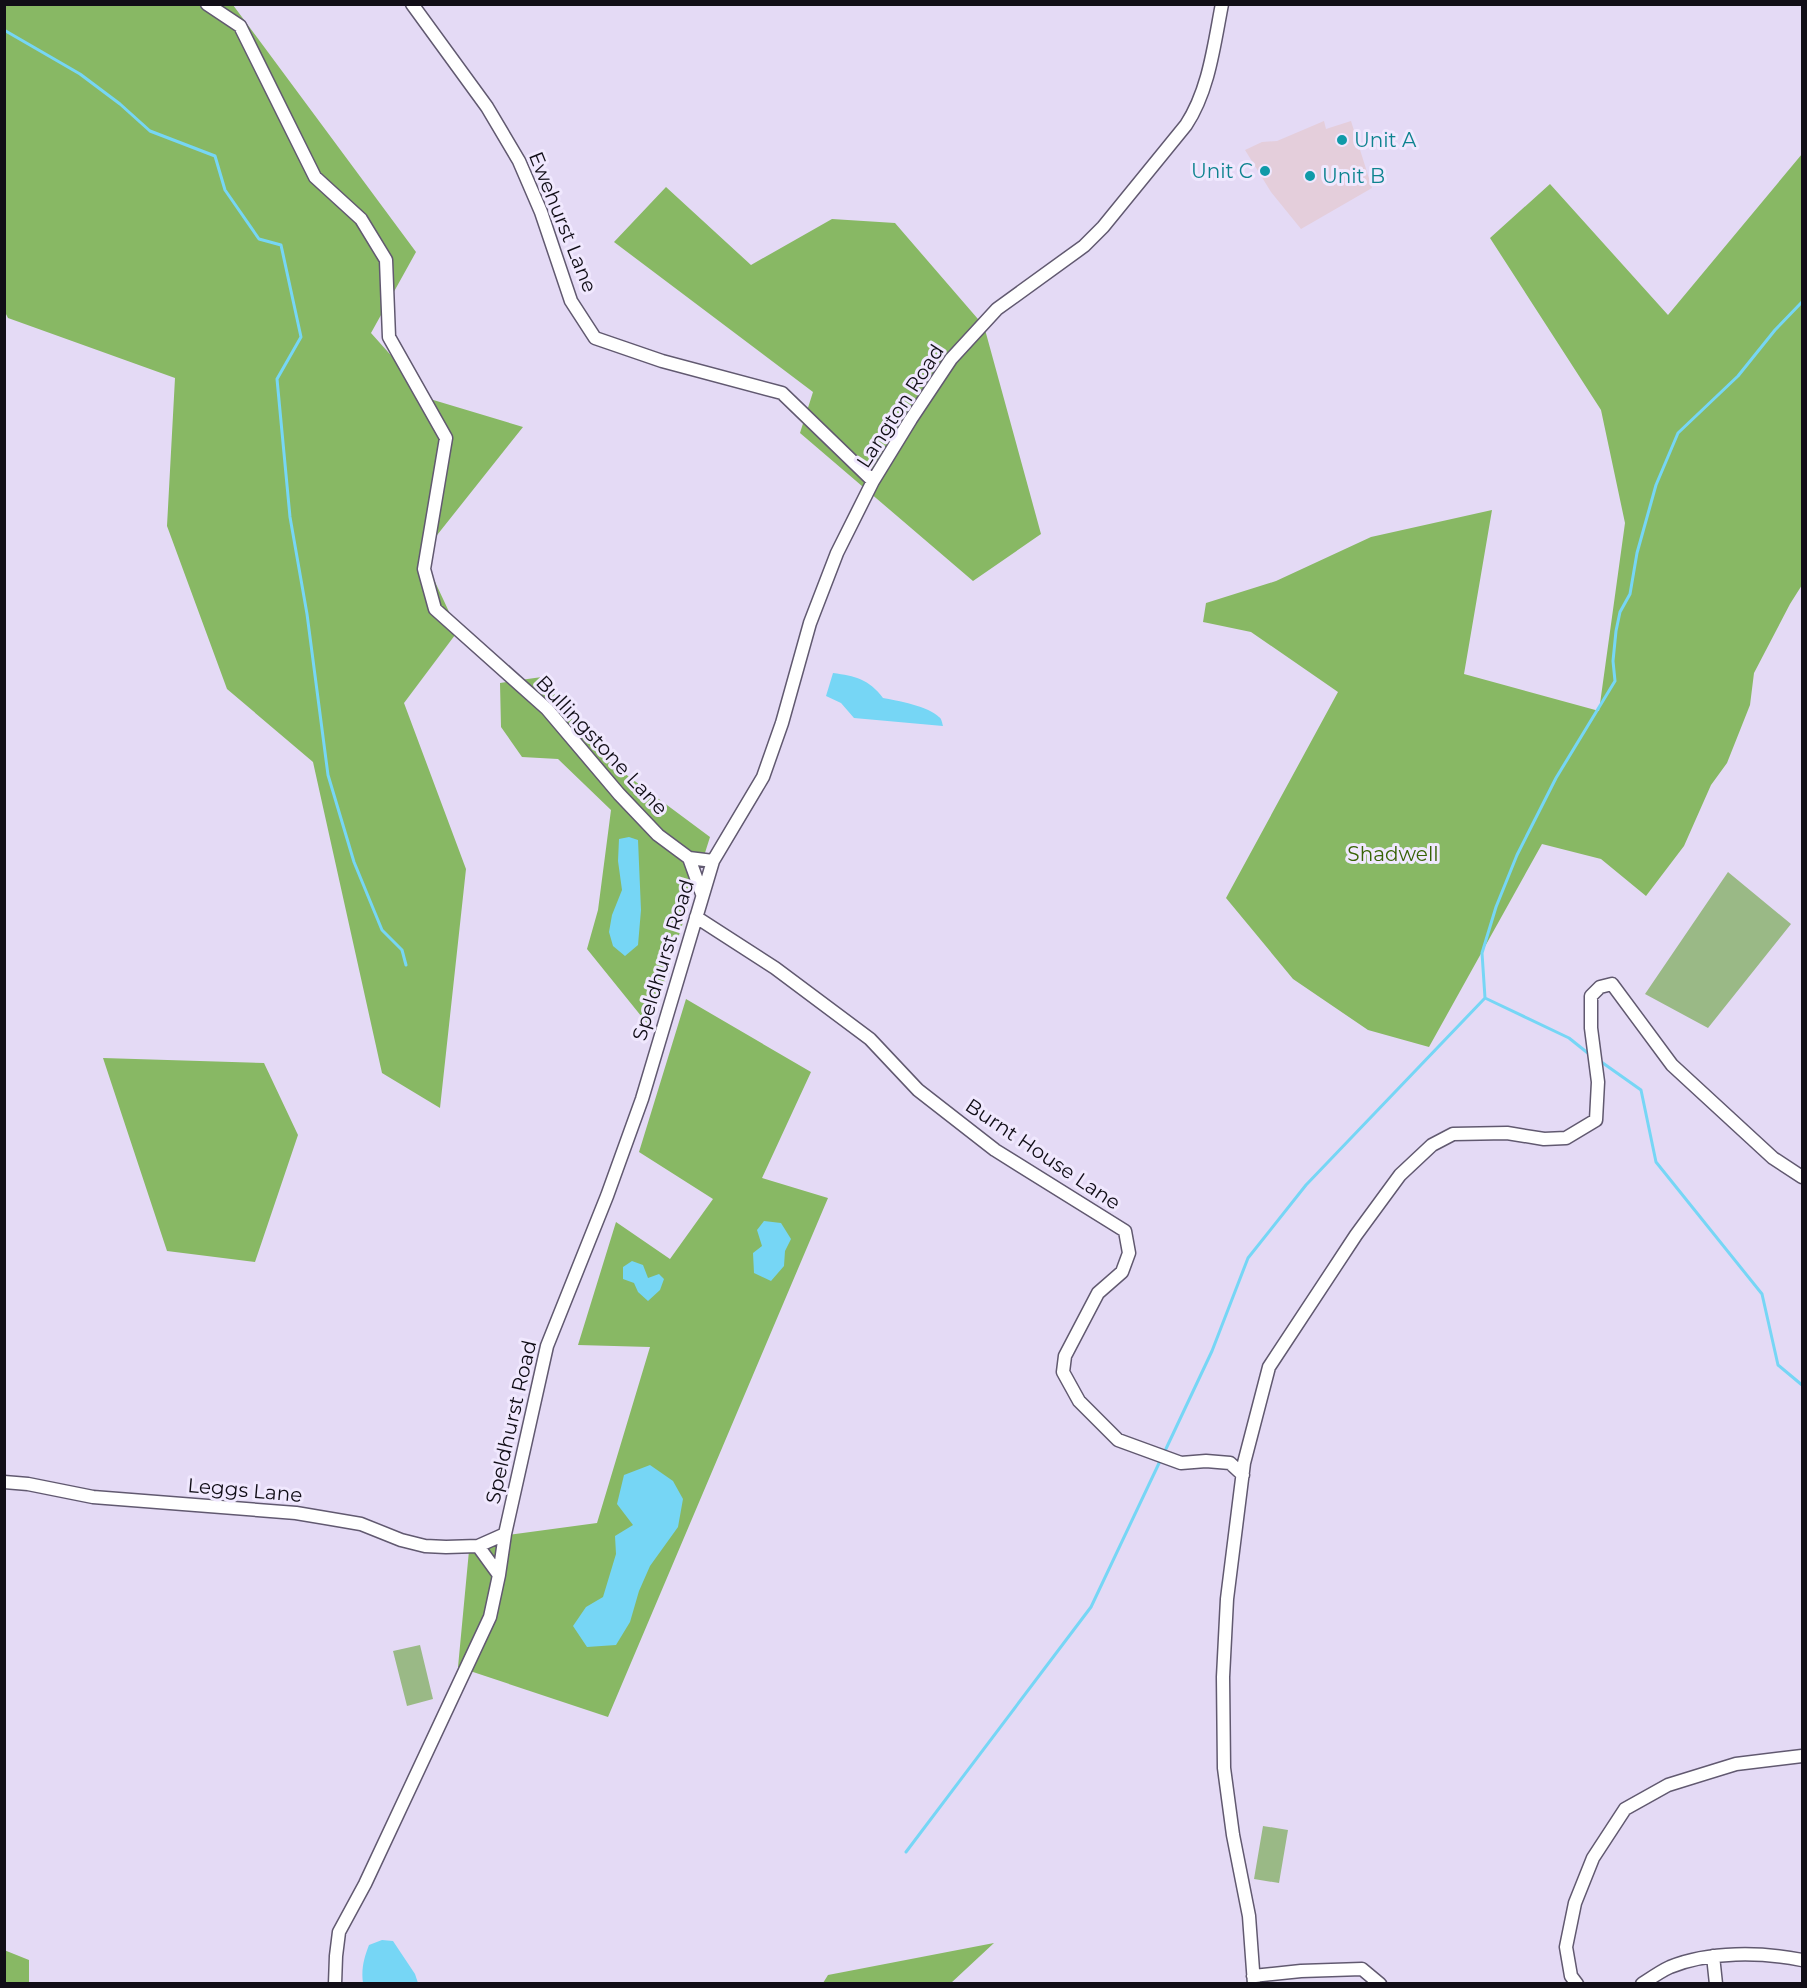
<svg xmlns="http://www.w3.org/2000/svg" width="1807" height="1988" font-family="Montserrat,sans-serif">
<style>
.commercial{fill:#e4cedb}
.green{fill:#9ab986}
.forest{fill:#88b864}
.water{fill:#76d6f5}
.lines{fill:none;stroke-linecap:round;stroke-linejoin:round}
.stream{stroke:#76d6f5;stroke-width:3}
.minor-casing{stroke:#615970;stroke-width:15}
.minor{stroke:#fff;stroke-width:12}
.culture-dot{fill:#0f9aa8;stroke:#f0e8fe;stroke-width:2}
.labels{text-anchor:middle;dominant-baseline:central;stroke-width:6;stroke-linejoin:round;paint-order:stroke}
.culture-label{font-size:20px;fill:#0d838f;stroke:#f0e8fe;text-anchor:start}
.street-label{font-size:20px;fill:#110e17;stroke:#f0e8fe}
.park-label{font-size:20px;fill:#376205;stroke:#f0e8fe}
</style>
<rect width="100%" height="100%" fill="#e4daf5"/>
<path class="commercial" d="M 1324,121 L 1326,129 L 1351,121 L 1372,188 L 1301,229 L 1271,192 L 1245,150 L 1262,142 L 1277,141 Z"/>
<path class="green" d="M 1728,872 L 1791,924 L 1708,1028 L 1645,994 Z
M 420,1645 L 433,1699 L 407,1706 L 393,1651 Z
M 1263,1826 L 1288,1830 L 1279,1883 L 1254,1879 Z"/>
<path class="forest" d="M 4,5 L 233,5 L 416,252 L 371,333 L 430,399 L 523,427 L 422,554 L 458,631 L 404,703 L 466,869 L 440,1108 L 382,1073 L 313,762 L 227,689 L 167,526 L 175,378 L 8,318 L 5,312 Z
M 1802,154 L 1802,585 L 1790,604 L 1754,673 L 1750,705 L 1727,763 L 1711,785 L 1684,846 L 1646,896 L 1601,859 L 1542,844 L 1429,1047 L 1368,1030 L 1293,979 L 1226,898 L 1338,692 L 1251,632 L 1203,622 L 1206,603 L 1276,581 L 1371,537 L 1492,510 L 1464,674 L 1599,711 L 1625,523 L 1601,410 L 1490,238 L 1550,184 L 1668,315 Z
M 666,187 L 751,265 L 832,219 L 895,223 L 984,326 L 1041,534 L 973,581 L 800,433 L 813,392 L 614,242 Z
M 542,677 L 597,753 L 710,837 L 650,1027 L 587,949 L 598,910 L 611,810 L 558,759 L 522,757 L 501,727 L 500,683 Z
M 686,999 L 811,1072 L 762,1178 L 828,1198 L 608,1717 L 458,1667 L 470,1540 L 597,1523 L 650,1347 L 578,1345 L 616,1222 L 670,1259 L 713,1199 L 639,1152 Z
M 103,1058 L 264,1063 L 298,1135 L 255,1262 L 167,1251 Z
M 994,1943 L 951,1983 L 823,1983 L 828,1975 Z
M 4,1950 L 29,1960 L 29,1983 L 5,1983 Z"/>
<path class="water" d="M 833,673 C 855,676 869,679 883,698 C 896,700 930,707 939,717 C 942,719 942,723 943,726 L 854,718 L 841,703 L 826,696 Z
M 629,837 L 638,840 L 641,910 L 638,945 L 625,956 L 613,946 L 609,932 L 612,915 L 622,890 L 618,861 L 619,839 Z
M 764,1221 L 781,1223 L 791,1239 L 785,1251 L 784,1266 L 771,1281 L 754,1273 L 753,1253 L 762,1246 L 757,1230 Z
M 632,1261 L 643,1265 L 648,1278 L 659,1274 L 664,1279 L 660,1290 L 648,1301 L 638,1292 L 634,1283 L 623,1279 L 623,1267 Z
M 650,1465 L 673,1481 L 683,1499 L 678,1527 L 650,1566 L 639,1591 L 630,1622 L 616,1645 L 587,1647 L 573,1626 L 586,1607 L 603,1597 L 616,1554 L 615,1536 L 633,1525 L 617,1504 L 624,1475 Z
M 382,1940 L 393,1941 L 415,1974 L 418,1983 L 363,1983 C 361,1969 364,1958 369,1945 Z"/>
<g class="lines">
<path class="stream" d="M 4,30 L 80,74 L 120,104 L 150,131 L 215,156 L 225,190 L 259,239 L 281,245 L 301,337 L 277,379 L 290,517 L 307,614 L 328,775 L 354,862 L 382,930 L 402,950 L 406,965
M 1485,998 L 1482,953 L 1496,907 L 1517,855 L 1556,778 L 1615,681 L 1613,661 L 1616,631 L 1620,612 L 1630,594 L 1637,553 L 1656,485 L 1678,433 L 1738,376 L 1775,330 L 1802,302
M 1600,1061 L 1641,1090 L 1656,1162 L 1762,1294 L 1778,1365 L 1802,1385
M 1164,1453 L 1212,1351 L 1248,1258 L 1306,1185 L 1485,998 L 1569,1038 L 1589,1054
M 906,1852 L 1091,1607 L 1161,1459"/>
<g class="minor-casing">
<path id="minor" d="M 207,4 L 240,26 L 315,177 L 361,219 L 386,260 L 389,337 L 446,438 L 424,569 L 435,609 L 547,709 L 619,794 L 658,835 L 689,858 L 713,861
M 412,4 L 487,107 L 519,161 L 541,212 L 571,301 L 595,338 L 662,361 L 782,393 L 873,481
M 689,858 L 702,894
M 696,917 L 775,968 L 870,1039 L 918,1090 L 995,1150 L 1125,1231 L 1129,1253 L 1122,1272 L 1098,1293 L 1065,1356 L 1063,1372 L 1079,1401 L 1118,1440 L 1181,1463 L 1206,1461 L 1230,1463 L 1243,1475
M 4,1482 L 28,1484 L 93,1497 L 296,1513 L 361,1524 L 401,1540 L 425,1546 L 446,1547 L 478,1546 L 505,1534
M 478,1546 L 499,1575
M 1713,1956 L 1716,1984
M 1253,1976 L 1301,1971 L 1362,1969 L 1380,1984
M 335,1984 L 336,1956 L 339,1932 L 365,1884 L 490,1617 L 499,1575 L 505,1534 L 547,1346 L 607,1196 L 642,1099 L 713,861 L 763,777 L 782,723 L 810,623 L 837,553 L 873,481 L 911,419 L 951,359 L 997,309 L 1084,246 L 1103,227 L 1186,125 C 1209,90 1214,45 1222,4
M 1254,1984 L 1249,1916 L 1233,1835 L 1224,1768 L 1223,1677 L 1227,1599 L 1244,1463 L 1269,1367 L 1356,1235 L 1400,1175 L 1432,1145 L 1453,1134 L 1507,1133 L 1544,1139 L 1566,1138 L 1596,1120 L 1598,1082 L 1591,1028 L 1591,996 L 1600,987 L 1612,984 L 1672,1065 L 1773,1158 L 1802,1177
M 1577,1984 L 1571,1976 L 1566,1947 L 1575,1903 L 1593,1858 L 1625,1809 L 1668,1785 L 1736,1764 L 1802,1756
M 1642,1984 C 1651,1978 1661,1971 1670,1967 C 1709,1951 1762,1952 1802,1960"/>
</g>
<use href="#minor" class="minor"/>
</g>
<g class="culture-dot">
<circle cx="1342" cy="140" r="6"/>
<circle cx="1265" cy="171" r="6"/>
<circle cx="1310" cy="176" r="6"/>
</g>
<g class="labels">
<g class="culture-label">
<text x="1354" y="140">Unit A</text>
<text x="1253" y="171" text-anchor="end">Unit C</text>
<text x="1322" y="176">Unit B</text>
</g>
<g class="street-label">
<text transform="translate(563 222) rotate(68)">Ewehurst Lane</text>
<text transform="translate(900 406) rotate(-57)">Langton Road</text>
<text transform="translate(602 745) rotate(47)">Bullingstone Lane</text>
<text transform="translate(663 960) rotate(-73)">Speldhurst Road</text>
<text transform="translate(1043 1154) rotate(34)">Burnt House Lane</text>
<text transform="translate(511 1422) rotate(-77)">Speldhurst Road</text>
<text transform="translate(245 1490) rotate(5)">Leggs Lane</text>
</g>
<g class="park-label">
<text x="1393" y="854">Shadwell</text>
</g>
</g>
<rect width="1807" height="1988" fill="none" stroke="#110e17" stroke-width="12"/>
</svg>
